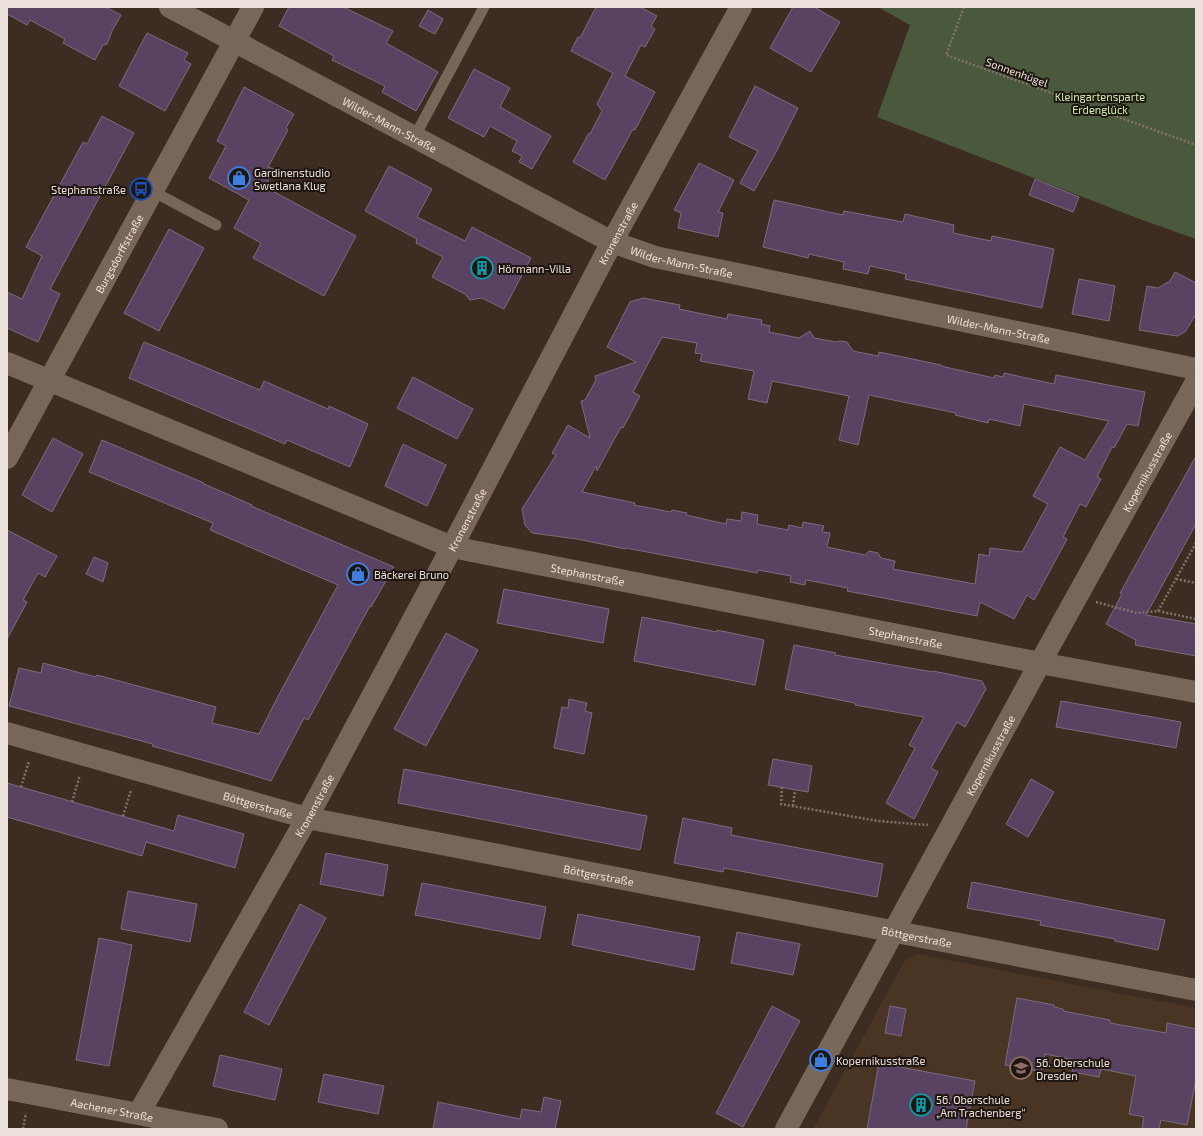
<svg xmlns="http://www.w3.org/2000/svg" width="1203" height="1136" font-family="'Exo 2',sans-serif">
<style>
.built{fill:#4a3525}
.green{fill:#4a583b}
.building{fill:#594262;stroke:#796d7e;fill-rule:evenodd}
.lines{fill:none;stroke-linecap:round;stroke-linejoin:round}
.path{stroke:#81736a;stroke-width:2.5;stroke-dasharray:2 2;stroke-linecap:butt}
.service{stroke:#786659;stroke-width:11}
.minor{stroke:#786659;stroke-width:22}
.labels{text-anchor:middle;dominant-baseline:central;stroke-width:4;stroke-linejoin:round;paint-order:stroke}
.street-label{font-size:11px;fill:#ede2db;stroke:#1e1611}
.park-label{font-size:11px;fill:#d0f1b2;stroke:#1e1611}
.poi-label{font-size:11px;fill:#ede2db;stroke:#1e1611;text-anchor:start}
</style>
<rect width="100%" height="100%" fill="#3c2c21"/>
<path class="built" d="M 917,954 L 1196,1008 L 1196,1129 L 813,1129 L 905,960 Z"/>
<path class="green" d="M 878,7 L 1196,7 L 1196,239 L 1142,220 L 877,117 L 910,25 Z"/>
<path class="building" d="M 7,7 L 105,7 L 121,15 L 112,31 L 107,44 L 103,45 L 95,60 L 63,43 L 65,39 L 30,20 L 27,25 L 7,14 Z
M 289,7 L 343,7 L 393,31 L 386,43 L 438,72 L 416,111 L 382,92 L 385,86 L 332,60 L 334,56 L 279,26 Z
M 596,7 L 640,7 L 657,16 L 651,26 L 655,29 L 645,47 L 641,45 L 625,76 L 655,92 L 635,130 L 633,129 L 605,180 L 573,162 L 589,133 L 590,134 L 602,111 L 597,104 L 613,73 L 571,51 L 578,37 L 580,38 Z
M 793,7 L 814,7 L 840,22 L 811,72 L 770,48 Z
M 428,10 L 443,19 L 435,34 L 419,26 Z
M 147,33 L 188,53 L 184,60 L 191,64 L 165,111 L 119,86 Z
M 474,69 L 510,88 L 500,107 L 551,136 L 532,169 L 519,162 L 522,156 L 512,151 L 517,141 L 490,126 L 484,137 L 448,118 Z
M 755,86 L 798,108 L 775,154 L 754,191 L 740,183 L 758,151 L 729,137 Z
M 244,87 L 294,114 L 286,128 L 288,130 L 268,167 L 274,169 L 265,187 L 356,236 L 324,296 L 253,258 L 261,243 L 234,228 L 249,200 L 209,178 L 226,146 L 217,141 Z
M 102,116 L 134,133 L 50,289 L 60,294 L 38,342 L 7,328 L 7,292 L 22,299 L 42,256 L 26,247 L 83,142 L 87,144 Z
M 699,163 L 734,180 L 718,212 L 723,213 L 718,237 L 678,228 L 681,213 L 674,210 Z
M 389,166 L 432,189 L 417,217 L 465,241 L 472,227 L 531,258 L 504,309 L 482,298 L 470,300 L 465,294 L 432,277 L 443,257 L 416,243 L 417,239 L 365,211 Z
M 1035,179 L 1079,197 L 1073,212 L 1029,195 Z
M 774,200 L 843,215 L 844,211 L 903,222 L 905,214 L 954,225 L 953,233 L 991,241 L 992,236 L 1054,249 L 1042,308 L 905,279 L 906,274 L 870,266 L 868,274 L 843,269 L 844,262 L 809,254 L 808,258 L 763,247 Z
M 169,229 L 204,248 L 159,331 L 124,313 Z
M 1175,272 L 1196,283 L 1196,314 L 1190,324 L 1185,332 L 1177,336 L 1139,330 L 1147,286 L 1158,288 L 1170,281 Z
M 1079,279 L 1115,286 L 1109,321 L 1072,314 Z
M 643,298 L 680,305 L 679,309 L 727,319 L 728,314 L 762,320 L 761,324 L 770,326 L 769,332 L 799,338 L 810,331 L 814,338 L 836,342 L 840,341 L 847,342 L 853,351 L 878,356 L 879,352 L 941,365 L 941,366 L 994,378 L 995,375 L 1003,377 L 1004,373 L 1054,384 L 1056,375 L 1145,392 L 1138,426 L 1127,424 L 1114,448 L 1112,447 L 1097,477 L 1101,479 L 1086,507 L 1080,504 L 1063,537 L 1067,539 L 1034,600 L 1027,595 L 1014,619 L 980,602 L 977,616 L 847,591 L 848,588 L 806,580 L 805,585 L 790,582 L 791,576 L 758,570 L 757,573 L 626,548 L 626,549 L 577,539 L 532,533 L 525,525 L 522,509 L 556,455 L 552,453 L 568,425 L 590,438 L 581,401 L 585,400 L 596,380 L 595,376 L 636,362 L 607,347 L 630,302 ZM 662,337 L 697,343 L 695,353 L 702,354 L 700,361 L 754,371 L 748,399 L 767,403 L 772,381 L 849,396 L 839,440 L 858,445 L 869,395 L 956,413 L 955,415 L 988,423 L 989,419 L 1020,426 L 1024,404 L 1109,421 L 1085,460 L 1060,447 L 1033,496 L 1048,504 L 1022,552 L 990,548 L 989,556 L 979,554 L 975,584 L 893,569 L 895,561 L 881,558 L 878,553 L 869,551 L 865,555 L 827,547 L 830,533 L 822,532 L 824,526 L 803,522 L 802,528 L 789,525 L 788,530 L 757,524 L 758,515 L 742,512 L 741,521 L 727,519 L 726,524 L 686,515 L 687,513 L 672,510 L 671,512 L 634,505 L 635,503 L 582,492 L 596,466 L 597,471 L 621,427 L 623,428 L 640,396 L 633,392 Z
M 144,342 L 260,390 L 264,381 L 328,409 L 329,406 L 368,424 L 350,467 L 287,440 L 285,444 L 129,378 Z
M 413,377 L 473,409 L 457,439 L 397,408 Z
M 53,438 L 83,454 L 52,512 L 22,495 Z
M 102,440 L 204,483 L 204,484 L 252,505 L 251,506 L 394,567 L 371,607 L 370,606 L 308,720 L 304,718 L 271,781 L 223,766 L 152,746 L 153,744 L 9,706 L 19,668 L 41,673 L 43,663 L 96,677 L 97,675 L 216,707 L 212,723 L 259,734 L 275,702 L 338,585 L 210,530 L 213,523 L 89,472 Z
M 403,444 L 446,465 L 427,506 L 385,486 Z
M 1196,456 L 1196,524 L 1146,615 L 1196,624 L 1196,656 L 1135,645 L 1136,640 L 1106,624 L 1122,594 L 1120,593 Z
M 7,530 L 57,556 L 45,577 L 38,573 L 23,600 L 27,602 L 7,639 Z
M 94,557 L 108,563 L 103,582 L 86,574 Z
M 504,589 L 609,609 L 603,643 L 497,623 Z
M 642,617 L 717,632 L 717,630 L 764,640 L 755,685 L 634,661 Z
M 446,633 L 478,650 L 426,746 L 394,729 Z
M 794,645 L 836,653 L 835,655 L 933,672 L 933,671 L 982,681 L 986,689 L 965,727 L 957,722 L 931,768 L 938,772 L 914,819 L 886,803 L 915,748 L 909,745 L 924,717 L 855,705 L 855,703 L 785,689 Z
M 569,699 L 587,703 L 585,711 L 592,713 L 584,754 L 554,748 L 562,707 L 568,708 Z
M 1061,701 L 1181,722 L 1176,748 L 1056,727 Z
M 773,759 L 812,766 L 808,792 L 768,785 Z
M 404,769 L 647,816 L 640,850 L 398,803 Z
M 1031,779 L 1054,792 L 1028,837 L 1006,824 Z
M 7,783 L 174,831 L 178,815 L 244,834 L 235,868 L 146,842 L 142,856 L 7,817 Z
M 683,818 L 732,828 L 731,835 L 883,864 L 877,897 L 724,868 L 723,872 L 674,863 Z
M 326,853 L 388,865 L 383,896 L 320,884 Z
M 972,882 L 1165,920 L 1158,950 L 1115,941 L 1115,939 L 1040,925 L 1041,921 L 967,908 Z
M 422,883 L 546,907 L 540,939 L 415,915 Z
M 128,891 L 197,904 L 190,942 L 121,929 Z
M 300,904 L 326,918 L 269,1025 L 244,1012 Z
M 578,914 L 700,937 L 694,970 L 572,945 Z
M 737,932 L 800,944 L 793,975 L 731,963 Z
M 99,938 L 132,945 L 109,1066 L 76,1060 Z
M 1017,998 L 1054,1005 L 1054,1007 L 1063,1009 L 1063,1011 L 1110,1020 L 1110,1023 L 1166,1033 L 1167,1023 L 1196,1029 L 1196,1079 L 1187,1125 L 1161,1120 L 1159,1129 L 1142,1129 L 1144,1117 L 1129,1114 L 1136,1076 L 1101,1069 L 1099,1077 L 1072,1072 L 1075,1060 L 1045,1054 L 1041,1072 L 1005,1065 Z
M 772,1006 L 800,1021 L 743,1127 L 716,1113 Z
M 890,1006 L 906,1009 L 901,1036 L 885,1033 Z
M 220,1055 L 282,1069 L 275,1100 L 213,1086 Z
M 879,1063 L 975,1081 L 966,1129 L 867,1129 Z
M 324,1074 L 384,1086 L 378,1114 L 318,1102 Z
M 544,1097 L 561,1101 L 555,1129 L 433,1129 L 438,1102 L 520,1119 L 522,1109 L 541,1112 Z"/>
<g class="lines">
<path class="path" d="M 964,7 L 946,55 L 1196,145
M 1176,579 L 1196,583
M 1096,602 L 1137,613 L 1158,611 L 1196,619
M 1158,611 L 1196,543
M 21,787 L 29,761
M 782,787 L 781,804 L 878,821 L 928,825
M 72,802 L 80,775
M 793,806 L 795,790
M 123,816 L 131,790
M 23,1129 L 26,1113"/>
<path class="service" d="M 414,138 L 484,7
M 152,191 L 216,225"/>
<g class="minor">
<path id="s1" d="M 170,7 L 612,242 L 655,257 L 1196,369"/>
<path id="s2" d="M 7,363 L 452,547 L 1040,663 L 1196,692"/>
<path id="s3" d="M 7,458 L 253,7"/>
<path id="s4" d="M 7,733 L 307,818 L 1196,990"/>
<path id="s5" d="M 7,1089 L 217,1129"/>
<path id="s6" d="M 139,1113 L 307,818 L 452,547 L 612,242 L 741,7"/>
<path id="s7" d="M 786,1129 L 1040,663 L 1196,382"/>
</g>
</g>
<defs>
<g id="shop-ring" transform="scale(1.15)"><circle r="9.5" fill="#1e1611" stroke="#3f7fe0" stroke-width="1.5"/><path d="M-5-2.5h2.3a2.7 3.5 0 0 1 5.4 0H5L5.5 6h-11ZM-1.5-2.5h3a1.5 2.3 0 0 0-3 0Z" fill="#3f7fe0"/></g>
<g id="bus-ring" transform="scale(1.15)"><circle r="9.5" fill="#1e1611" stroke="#1a4fb4" stroke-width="1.5"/><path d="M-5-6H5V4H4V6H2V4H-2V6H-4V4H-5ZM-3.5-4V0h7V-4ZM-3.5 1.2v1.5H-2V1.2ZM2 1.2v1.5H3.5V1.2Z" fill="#1a4fb4"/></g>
<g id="building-ring" transform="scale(1.15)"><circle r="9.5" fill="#1e1611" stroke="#0f9aa8" stroke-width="1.5"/><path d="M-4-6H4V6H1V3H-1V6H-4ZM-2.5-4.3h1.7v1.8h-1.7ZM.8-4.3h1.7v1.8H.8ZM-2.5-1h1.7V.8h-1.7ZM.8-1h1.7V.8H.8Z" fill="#0f9aa8"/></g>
<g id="school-ring" transform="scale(1.15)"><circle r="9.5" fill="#1e1611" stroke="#8d6e63" stroke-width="1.5"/><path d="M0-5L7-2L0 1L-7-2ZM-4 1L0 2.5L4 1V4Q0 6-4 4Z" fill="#8d6e63"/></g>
</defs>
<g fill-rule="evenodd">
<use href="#shop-ring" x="239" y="178"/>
<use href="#bus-ring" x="141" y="189"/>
<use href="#building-ring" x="482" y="268"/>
<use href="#shop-ring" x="358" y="574"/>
<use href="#shop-ring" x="821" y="1060"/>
<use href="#school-ring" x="1021" y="1068"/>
<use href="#building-ring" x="921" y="1105"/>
</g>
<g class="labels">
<g class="street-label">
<text transform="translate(1017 72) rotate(20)">Sonnenhügel</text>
<text stroke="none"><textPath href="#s1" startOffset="249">Wilder-Mann-Straße</textPath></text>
<text stroke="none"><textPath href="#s6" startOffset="1002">Kronenstraße</textPath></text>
<text stroke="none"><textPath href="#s3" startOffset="233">Burgsdorffstraße</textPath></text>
<text stroke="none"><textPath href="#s1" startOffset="573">Wilder-Mann-Straße</textPath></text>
<text stroke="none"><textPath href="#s1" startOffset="897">Wilder-Mann-Straße</textPath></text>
<text stroke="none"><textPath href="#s7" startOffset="750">Kopernikusstraße</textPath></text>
<text stroke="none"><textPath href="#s6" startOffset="678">Kronenstraße</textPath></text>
<text stroke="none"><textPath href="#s2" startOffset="620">Stephanstraße</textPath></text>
<text stroke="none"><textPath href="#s2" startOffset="944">Stephanstraße</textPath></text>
<text stroke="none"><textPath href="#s7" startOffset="426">Kopernikusstraße</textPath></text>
<text stroke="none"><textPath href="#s4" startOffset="261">Böttgerstraße</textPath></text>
<text stroke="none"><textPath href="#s6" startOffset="354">Kronenstraße</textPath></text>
<text stroke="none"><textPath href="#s4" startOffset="609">Böttgerstraße</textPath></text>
<text stroke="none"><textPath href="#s4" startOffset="933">Böttgerstraße</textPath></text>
<text stroke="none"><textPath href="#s5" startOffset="107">Aachener Straße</textPath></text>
</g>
<g class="park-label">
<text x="1100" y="96">Kleingartensparte<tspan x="1100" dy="13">Erdenglück</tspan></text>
</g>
<g class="poi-label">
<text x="254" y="172">Gardinenstudio<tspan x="254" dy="13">Swetlana Klug</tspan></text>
<text x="126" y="189" text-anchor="end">Stephanstraße</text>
<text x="498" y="268">Hörmann-Villa</text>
<text x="374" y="574">Bäckerei Bruno</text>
<text x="836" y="1060">Kopernikusstraße</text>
<text x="1036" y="1062">56. Oberschule<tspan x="1036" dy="13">Dresden</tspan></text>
<text x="936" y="1099">56. Oberschule<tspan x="936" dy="13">„Am Trachenberg“</tspan></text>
</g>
</g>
<rect width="1203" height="1136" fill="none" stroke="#ede2db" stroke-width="16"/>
</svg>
